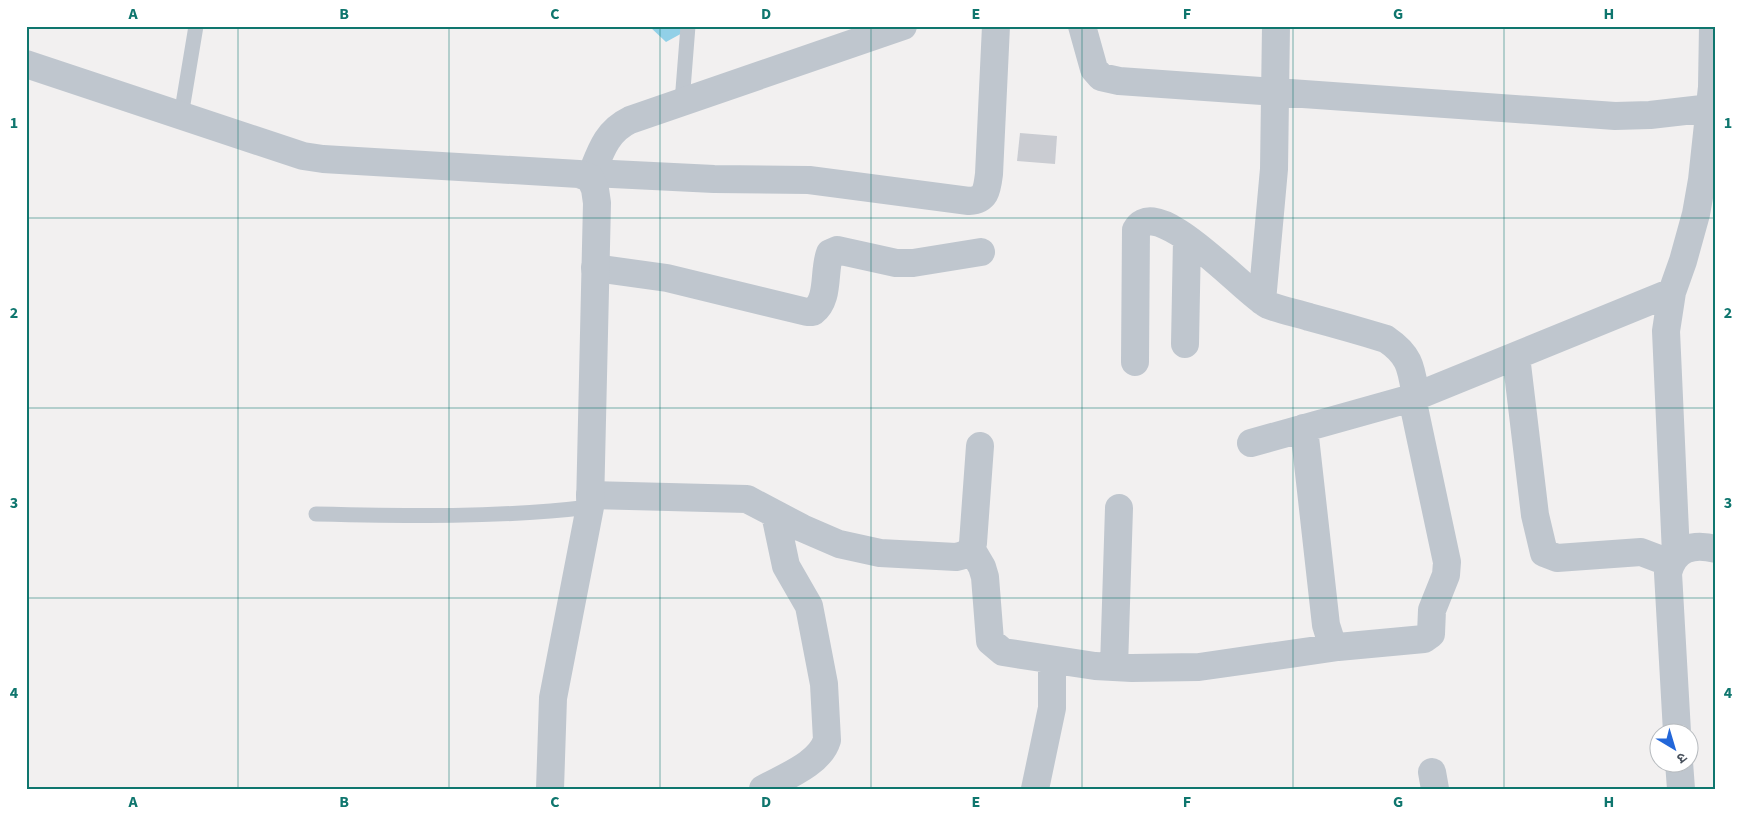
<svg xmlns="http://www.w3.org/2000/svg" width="1742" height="815" font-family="'Source Sans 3','Noto Sans Devanagari',sans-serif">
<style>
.water{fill:#91d0e7}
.building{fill:#caccd2}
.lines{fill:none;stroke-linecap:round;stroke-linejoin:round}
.service{stroke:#bfc6ce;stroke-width:15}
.minor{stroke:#bfc6ce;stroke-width:28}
.tertiary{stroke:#bfc6ce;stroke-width:28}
.grid{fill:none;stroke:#0f766e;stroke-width:1;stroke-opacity:0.55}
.neatline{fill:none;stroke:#0f766e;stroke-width:2}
.grid-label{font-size:16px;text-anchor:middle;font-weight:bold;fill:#0f766e}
</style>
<rect width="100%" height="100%" fill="#f2f0f0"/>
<path class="water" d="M 649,26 L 695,26 L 666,42 Z"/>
<path class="building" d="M 1020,133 L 1057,136 L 1055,164 L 1017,161 Z"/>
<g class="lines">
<path class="service" d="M 682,102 L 688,26
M 181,116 L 196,26
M 316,514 C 407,516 499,518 590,507"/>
<path class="minor" d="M 1082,26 L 1094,69 L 1101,77 L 1119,81 L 1615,116 L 1650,115 L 1711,108
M 592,173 L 714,179 L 809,180 L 969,201 C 986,200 987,190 989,174 L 996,26
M 590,178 C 600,154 605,132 630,120 L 903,26
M 595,268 L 667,278 L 807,312 L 813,312 C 830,299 823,271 830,253 L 837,250 L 896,263 L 913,263 L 981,252
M 1262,301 L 1274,169 L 1276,26
M 1185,344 L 1187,239
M 1516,356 L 1535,515 L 1544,553 L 1557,558 L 1641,552 L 1670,563
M 1135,362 L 1136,230 C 1156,191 1248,296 1268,305 C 1281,310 1296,313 1309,317 C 1335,324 1360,331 1386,339 C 1411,356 1411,368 1416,397
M 1304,428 L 1326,625 L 1332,644 L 1338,647 L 1424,639 L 1431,634 L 1432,610 L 1446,575 L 1447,562 L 1412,398
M 1251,443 L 1412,398 L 1672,292
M 590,495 L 747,499 L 802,528 L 839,544 L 880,553 L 956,557 C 965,555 971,553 973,543 L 980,446
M 972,550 L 982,567 L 985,577 L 990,641 L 1003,652 L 1095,666 L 1132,668 L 1199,667 L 1338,647
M 1676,554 L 1666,331 L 1672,292 L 1683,261 L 1696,214 L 1702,180 L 1712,87 L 1713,26
M 1114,667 L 1119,508
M 1677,732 L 1668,573 C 1674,548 1693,543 1716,549
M 1679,762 L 1681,789
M 1432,772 L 1435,789
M 763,789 C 784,777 820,764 827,740 L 824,684 L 809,606 L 786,566 L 775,514
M 1035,789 L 1052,708 L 1052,660"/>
<path class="tertiary" d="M 26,64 L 303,156 L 323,159 L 579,174 L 590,178 L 595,189 L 597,203 L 590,507 L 553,698 L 550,789"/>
</g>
<path class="grid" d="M 238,26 L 238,789M 449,26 L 449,789M 660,26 L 660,789M 871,26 L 871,789M 1082,26 L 1082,789M 1293,26 L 1293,789M 1504,26 L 1504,789M 26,218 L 1716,218M 26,408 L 1716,408M 26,598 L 1716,598"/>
<rect width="1742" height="815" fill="none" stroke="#ffffff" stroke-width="55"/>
<g transform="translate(1674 748) rotate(142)"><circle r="24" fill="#ffffff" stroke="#b6babe"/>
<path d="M0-4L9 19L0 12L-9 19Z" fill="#2367d9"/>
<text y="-8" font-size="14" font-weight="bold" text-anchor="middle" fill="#49525d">उ</text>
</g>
<rect x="28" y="28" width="1686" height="760" class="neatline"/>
<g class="grid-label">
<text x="133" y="19">A</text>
<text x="344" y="19">B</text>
<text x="555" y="19">C</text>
<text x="766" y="19">D</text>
<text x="976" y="19">E</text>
<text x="1187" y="19">F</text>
<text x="1398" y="19">G</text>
<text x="1609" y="19">H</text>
<text x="14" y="128">1</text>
<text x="1728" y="128">1</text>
<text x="14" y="318">2</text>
<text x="1728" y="318">2</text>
<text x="14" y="508">3</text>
<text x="1728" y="508">3</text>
<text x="14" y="698">4</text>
<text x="1728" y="698">4</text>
<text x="133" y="807">A</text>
<text x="344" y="807">B</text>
<text x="555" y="807">C</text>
<text x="766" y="807">D</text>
<text x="976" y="807">E</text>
<text x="1187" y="807">F</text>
<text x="1398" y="807">G</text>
<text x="1609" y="807">H</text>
</g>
</svg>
